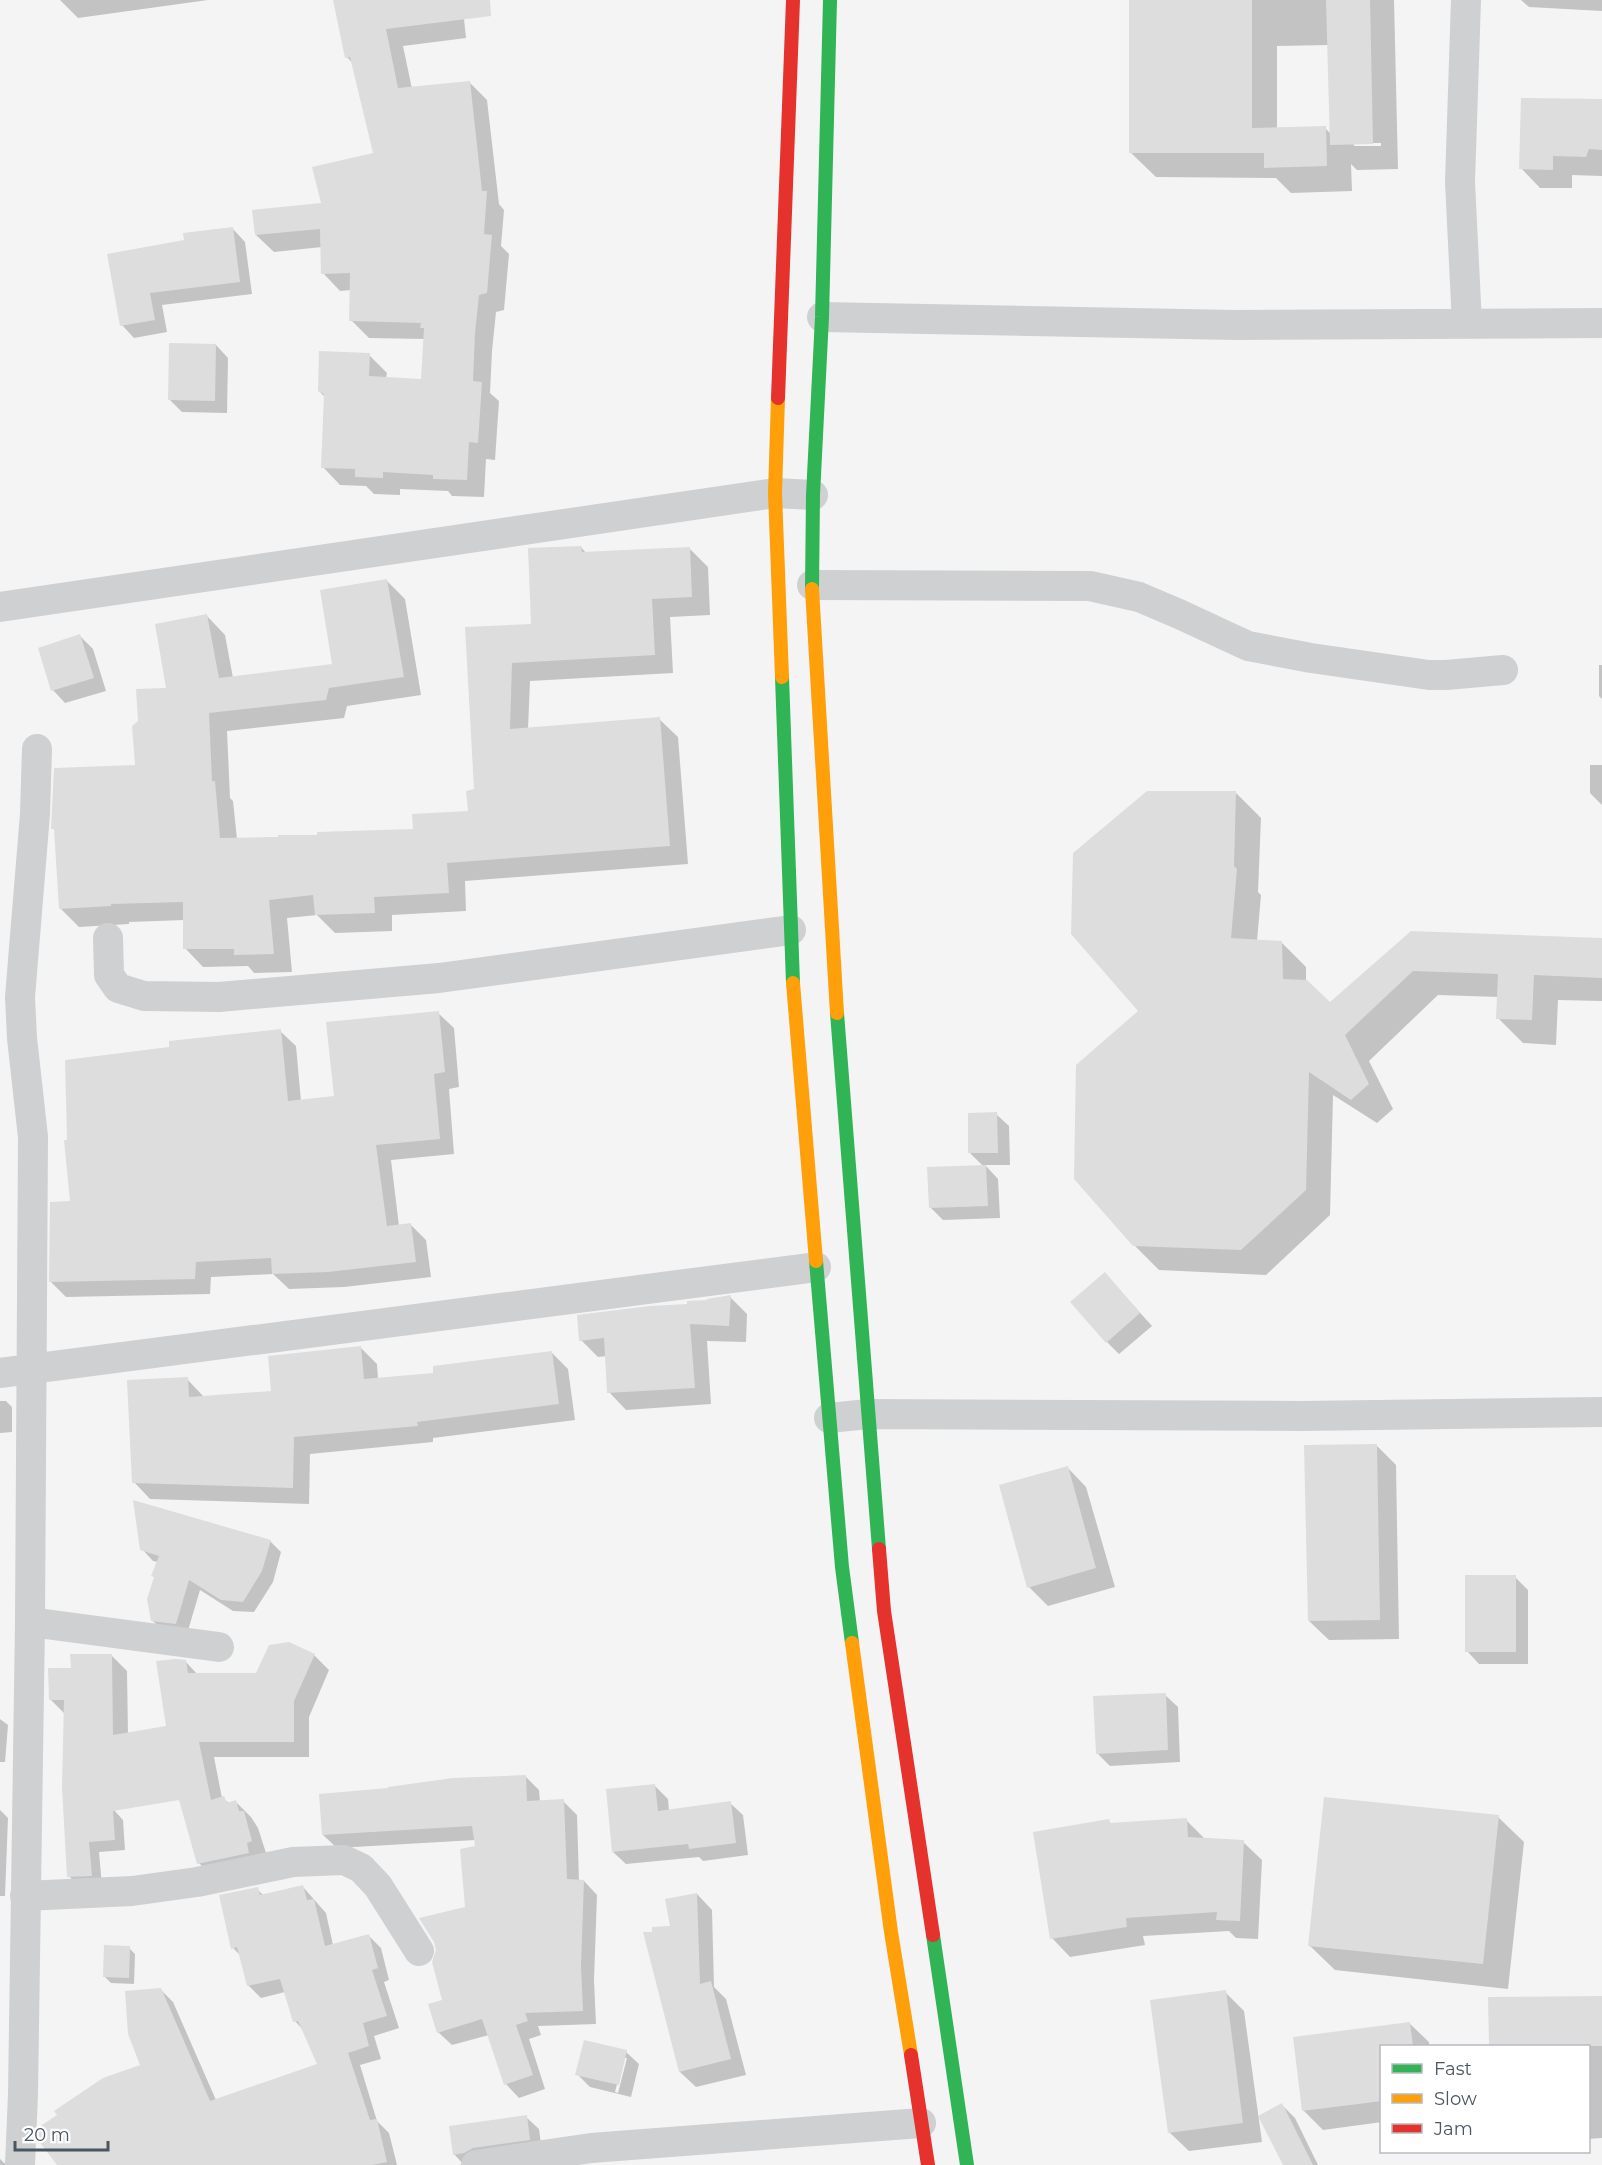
<svg xmlns="http://www.w3.org/2000/svg" width="1602" height="2165" font-family="Montserrat,sans-serif">
<style>
.shadow{fill:#0003;fill-rule:evenodd}
.building{fill:#ddddde}
.lines{fill:none;stroke-linecap:round;stroke-linejoin:round}
.street{stroke:#ced0d2;stroke-width:30}
.fast{stroke:#30b455;stroke-width:14}
.slow{stroke:#ff9f0a;stroke-width:14}
.jam{stroke:#e5322d;stroke-width:14}
</style>
<rect width="100%" height="100%" fill="#f4f4f4"/>
<path class="shadow" d="M 60,0 L 208,0 L 78,18 Z
M 334,0 L 462,0 L 466,38 L 403,46 L 412,89 L 469,82 L 487,100 L 499,204 L 504,210 L 501,246 L 509,254 L 504,310 L 496,312 L 492,351 L 490,393 L 499,401 L 495,460 L 486,459 L 484,497 L 452,496 L 448,491 L 400,489 L 400,495 L 374,494 L 366,486 L 340,485 L 323,467 L 325,397 L 319,391 L 369,355 L 387,373 L 386,378 L 423,380 L 425,339 L 369,338 L 351,320 L 351,290 L 340,291 L 323,273 L 322,247 L 274,252 L 256,235 L 323,204 L 375,154 L 353,64 L 347,57 Z
M 1131,0 L 1394,0 L 1398,169 L 1357,170 L 1351,164 L 1352,191 L 1291,193 L 1276,178 L 1156,177 L 1130,152 ZM 1329,45 L 1331,134 L 1325,128 L 1277,129 L 1277,46 ZM 1354,143 L 1381,143 L 1381,146 L 1354,146 Z
M 1521,0 L 1602,0 L 1602,11 L 1529,7 Z
M 1602,101 L 1602,176 L 1572,175 L 1572,188 L 1540,188 L 1521,168 Z
M 233,229 L 245,242 L 252,294 L 162,305 L 167,332 L 134,338 L 122,325 L 186,241 Z
M 216,345 L 228,358 L 227,413 L 182,412 L 169,399 Z
M 581,547 L 586,553 L 689,548 L 708,567 L 710,615 L 670,617 L 673,673 L 530,681 L 528,729 L 659,719 L 678,737 L 688,864 L 465,881 L 466,911 L 392,915 L 392,931 L 335,933 L 317,915 L 287,918 L 292,972 L 254,973 L 248,966 L 203,967 L 185,948 L 185,920 L 129,922 L 129,924 L 79,927 L 61,909 L 55,831 L 53,828 L 136,766 L 168,689 L 207,616 L 225,635 L 233,678 L 334,665 L 386,580 L 405,599 L 421,695 L 347,706 L 344,718 L 227,731 L 230,798 L 233,801 L 237,839 L 414,831 L 469,813 L 476,790 L 467,629 L 533,625 Z
M 80,636 L 93,649 L 106,691 L 65,703 L 53,690 L 40,649 Z
M 1599,665 L 1602,665 L 1602,699 L 1599,696 Z
M 1590,765 L 1602,765 L 1602,805 L 1590,793 Z
M 1236,793 L 1261,818 L 1258,892 L 1261,895 L 1257,941 L 1281,942 L 1306,967 L 1306,982 L 1330,1004 L 1412,933 L 1602,940 L 1602,1001 L 1558,1000 L 1556,1045 L 1523,1043 L 1498,1018 L 1499,997 L 1438,995 L 1369,1061 L 1393,1109 L 1377,1123 L 1333,1095 L 1330,1215 L 1266,1275 L 1159,1270 L 1134,1245 L 1141,1011 Z
M 438,1013 L 454,1028 L 459,1087 L 449,1089 L 454,1154 L 391,1160 L 399,1226 L 411,1225 L 426,1240 L 431,1277 L 344,1287 L 289,1289 L 273,1274 L 211,1277 L 210,1294 L 66,1297 L 51,1282 L 72,1202 L 171,1049 L 280,1031 L 296,1046 L 301,1101 L 336,1097 Z
M 996,1114 L 1009,1126 L 1010,1165 L 985,1165 L 998,1179 L 1000,1218 L 943,1220 L 930,1207 L 984,1167 L 970,1153 Z
M 1117,1287 L 1152,1326 L 1119,1354 L 1107,1342 Z
M 730,1297 L 747,1314 L 746,1342 L 707,1341 L 711,1404 L 626,1410 L 609,1392 L 607,1356 L 598,1357 L 581,1340 Z
M 360,1347 L 377,1364 L 378,1379 L 435,1374 L 551,1352 L 568,1369 L 575,1420 L 433,1438 L 433,1442 L 310,1454 L 309,1504 L 150,1499 L 134,1482 L 187,1379 L 204,1397 L 273,1392 Z
M 0,1401 L 6,1401 L 12,1407 L 12,1432 L 0,1433 Z
M 1377,1446 L 1396,1465 L 1399,1639 L 1329,1640 L 1309,1621 Z
M 1067,1467 L 1086,1487 L 1115,1587 L 1048,1606 L 1029,1587 Z
M 270,1541 L 281,1552 L 273,1582 L 254,1612 L 233,1611 L 200,1590 L 187,1634 L 163,1631 L 152,1620 L 158,1562 L 153,1561 L 142,1549 Z
M 1515,1577 L 1528,1590 L 1528,1664 L 1479,1664 L 1467,1651 Z
M 111,1655 L 127,1671 L 128,1734 L 168,1728 L 185,1661 L 198,1675 L 257,1674 L 314,1655 L 329,1670 L 309,1717 L 309,1757 L 214,1757 L 222,1798 L 230,1804 L 236,1802 L 251,1817 L 258,1828 L 267,1856 L 214,1878 L 199,1863 L 180,1795 L 65,1714 L 50,1699 L 72,1669 Z
M 1165,1695 L 1178,1707 L 1180,1762 L 1110,1766 L 1097,1753 Z
M 0,1719 L 8,1725 L 5,1762 L 0,1762 Z
M 525,1776 L 539,1790 L 540,1802 L 563,1801 L 577,1815 L 579,1881 L 584,1881 L 597,1895 L 594,1980 L 596,2024 L 538,2026 L 541,2035 L 529,2039 L 545,2089 L 519,2098 L 506,2084 L 489,2035 L 452,2045 L 438,2032 L 444,2001 L 467,1908 L 476,1847 L 475,1840 L 337,1848 L 323,1835 Z
M 655,1786 L 668,1799 L 669,1811 L 730,1803 L 743,1815 L 748,1855 L 703,1861 L 699,1857 L 626,1864 L 613,1852 Z
M 65,1808 L 113,1809 L 123,1820 L 125,1850 L 99,1852 L 102,1886 L 79,1887 L 69,1876 Z
M 0,1810 L 8,1818 L 5,1896 L 0,1896 Z
M 1498,1817 L 1524,1842 L 1508,1989 L 1335,1970 L 1309,1945 Z
M 1186,1820 L 1204,1838 L 1243,1842 L 1262,1860 L 1258,1939 L 1236,1938 L 1229,1931 L 1143,1936 L 1145,1945 L 1070,1957 L 1052,1938 L 1109,1821 L 1112,1825 Z
M 303,1887 L 326,1913 L 333,1945 L 368,1935 L 381,1948 L 389,1980 L 384,1982 L 399,2028 L 374,2036 L 381,2059 L 360,2065 L 377,2121 L 389,2133 L 397,2165 L 59,2165 L 142,2066 L 161,1990 L 173,2002 L 216,2100 L 319,2064 L 304,2031 L 295,2021 L 285,1992 L 261,1998 L 248,1985 L 241,1956 L 233,1948 L 257,1889 L 264,1896 Z
M 697,1894 L 712,1910 L 714,1987 L 726,1999 L 746,2075 L 696,2087 L 680,2072 L 654,1933 L 672,1928 Z
M 129,1948 L 135,1954 L 134,1984 L 111,1983 L 105,1977 Z
M 1225,1992 L 1244,2011 L 1262,2142 L 1189,2151 L 1169,2132 Z
M 1602,1997 L 1602,2138 L 1588,2139 L 1588,2046 L 1490,2046 L 1489,1999 Z
M 1409,2023 L 1429,2042 L 1429,2046 L 1382,2046 L 1382,2122 L 1323,2130 L 1303,2110 Z
M 626,2052 L 639,2064 L 631,2097 L 590,2087 L 577,2074 ZM 624,2058 L 627,2058 L 618,2093 L 615,2092 Z
M 1282,2105 L 1295,2118 L 1318,2165 L 1284,2165 Z
M 526,2117 L 539,2129 L 542,2152 L 464,2165 L 454,2154 Z
M 0,2159 L 2,2161 L 7,2165 L 0,2165 Z"/>
<path class="building" d="M 333,0 L 490,0 L 491,16 L 386,29 L 398,88 L 470,81 L 482,191 L 487,191 L 484,234 L 492,235 L 487,293 L 479,295 L 475,333 L 473,381 L 482,382 L 478,443 L 469,442 L 467,480 L 433,479 L 433,475 L 383,472 L 383,478 L 355,477 L 355,469 L 321,468 L 324,394 L 318,391 L 319,351 L 370,353 L 369,376 L 421,379 L 424,328 L 420,328 L 421,323 L 349,321 L 350,273 L 321,274 L 320,229 L 255,235 L 252,210 L 321,203 L 312,167 L 373,153 L 350,57 L 345,58 Z
M 1129,0 L 1252,0 L 1252,128 L 1326,126 L 1327,166 L 1264,168 L 1264,153 L 1129,153 Z
M 1326,0 L 1370,0 L 1373,144 L 1330,145 Z
M 1521,98 L 1602,99 L 1602,150 L 1589,149 L 1586,157 L 1553,156 L 1553,170 L 1519,169 Z
M 233,227 L 240,282 L 150,293 L 155,320 L 120,326 L 107,254 L 184,240 L 183,233 Z
M 169,343 L 216,344 L 215,401 L 168,400 Z
M 581,546 L 582,552 L 690,547 L 692,597 L 652,599 L 655,655 L 512,663 L 510,729 L 660,717 L 670,846 L 447,863 L 449,893 L 374,897 L 375,913 L 315,915 L 313,895 L 269,900 L 274,954 L 234,955 L 234,949 L 183,949 L 183,902 L 111,904 L 111,906 L 59,909 L 54,829 L 51,829 L 54,768 L 135,765 L 132,726 L 138,721 L 136,689 L 166,688 L 155,624 L 207,614 L 219,678 L 332,664 L 320,590 L 387,579 L 404,677 L 329,688 L 326,700 L 209,713 L 212,781 L 215,781 L 220,838 L 278,837 L 278,835 L 317,835 L 317,832 L 413,829 L 412,814 L 468,811 L 466,791 L 474,789 L 465,627 L 531,624 L 528,548 Z
M 80,634 L 94,678 L 51,691 L 38,648 Z
M 1147,791 L 1236,791 L 1234,866 L 1237,869 L 1231,938 L 1282,941 L 1283,979 L 1307,980 L 1330,1002 L 1411,931 L 1602,938 L 1602,978 L 1534,975 L 1532,1020 L 1496,1019 L 1498,974 L 1413,971 L 1345,1035 L 1369,1084 L 1351,1100 L 1309,1072 L 1306,1190 L 1241,1250 L 1133,1246 L 1074,1179 L 1076,1065 L 1138,1011 L 1071,934 L 1073,853 Z
M 439,1011 L 445,1072 L 434,1074 L 440,1139 L 376,1145 L 387,1226 L 411,1223 L 416,1262 L 328,1272 L 272,1274 L 271,1258 L 196,1262 L 195,1279 L 49,1282 L 50,1202 L 70,1201 L 64,1140 L 67,1140 L 65,1060 L 169,1047 L 169,1041 L 281,1029 L 288,1101 L 334,1096 L 326,1022 Z
M 997,1112 L 998,1153 L 968,1153 L 968,1113 Z
M 986,1165 L 988,1206 L 929,1208 L 927,1167 Z
M 1105,1272 L 1140,1313 L 1106,1343 L 1070,1302 Z
M 731,1295 L 729,1326 L 690,1324 L 695,1388 L 607,1393 L 604,1338 L 579,1341 L 577,1315 L 650,1306 L 687,1304 L 687,1301 L 707,1300 L 707,1299 Z
M 361,1346 L 364,1379 L 433,1373 L 433,1366 L 552,1351 L 559,1404 L 417,1422 L 418,1426 L 294,1437 L 293,1488 L 132,1483 L 127,1380 L 188,1377 L 189,1397 L 271,1391 L 268,1356 Z
M 1377,1444 L 1380,1620 L 1308,1621 L 1304,1445 Z
M 1068,1466 L 1096,1568 L 1027,1588 L 999,1485 Z
M 133,1500 L 271,1540 L 262,1571 L 243,1602 L 221,1600 L 189,1580 L 176,1624 L 151,1621 L 147,1599 L 154,1577 L 151,1576 L 159,1556 L 140,1550 Z
M 1465,1575 L 1516,1575 L 1516,1652 L 1465,1652 Z
M 289,1642 L 315,1654 L 294,1701 L 294,1742 L 199,1742 L 211,1800 L 224,1796 L 227,1803 L 236,1800 L 239,1811 L 244,1811 L 252,1841 L 247,1843 L 249,1853 L 197,1864 L 179,1800 L 113,1811 L 115,1840 L 89,1842 L 92,1876 L 67,1877 L 62,1787 L 64,1700 L 49,1700 L 48,1668 L 71,1668 L 70,1654 L 112,1654 L 113,1735 L 166,1726 L 156,1661 L 175,1659 L 186,1660 L 188,1673 L 256,1673 L 269,1645 Z
M 1166,1693 L 1168,1750 L 1096,1754 L 1093,1696 Z
M 526,1775 L 527,1801 L 564,1799 L 567,1879 L 584,1880 L 581,1966 L 583,2011 L 525,2013 L 528,2021 L 516,2025 L 533,2075 L 504,2085 L 482,2019 L 437,2033 L 428,2004 L 442,2000 L 432,1962 L 436,1950 L 434,1942 L 419,1918 L 465,1907 L 460,1849 L 475,1846 L 472,1826 L 322,1835 L 319,1794 L 388,1788 L 388,1787 L 453,1778 Z
M 655,1784 L 658,1811 L 731,1801 L 736,1843 L 689,1849 L 688,1844 L 612,1852 L 606,1789 Z
M 1324,1797 L 1499,1815 L 1483,1964 L 1308,1946 Z
M 1187,1818 L 1188,1837 L 1244,1840 L 1240,1921 L 1216,1920 L 1217,1912 L 1126,1918 L 1127,1927 L 1050,1939 L 1033,1832 L 1109,1819 L 1110,1823 Z
M 303,1885 L 307,1900 L 314,1899 L 325,1946 L 369,1934 L 378,1968 L 372,1970 L 387,2016 L 363,2023 L 369,2046 L 348,2053 L 370,2120 L 377,2119 L 387,2162 L 372,2165 L 57,2165 L 38,2140 L 39,2127 L 57,2115 L 54,2111 L 103,2078 L 140,2065 L 128,2034 L 125,1991 L 161,1988 L 210,2101 L 317,2064 L 298,2021 L 293,2022 L 280,1979 L 247,1986 L 237,1947 L 231,1949 L 219,1895 L 258,1887 L 260,1895 Z
M 697,1893 L 700,1984 L 711,1981 L 731,2059 L 679,2072 L 643,1932 L 652,1932 L 652,1927 L 670,1926 L 665,1899 Z
M 104,1945 L 130,1946 L 129,1978 L 103,1977 Z
M 1226,1990 L 1243,2123 L 1168,2133 L 1150,2000 Z
M 1602,1996 L 1602,2046 L 1489,2046 L 1488,1997 Z
M 1410,2022 L 1413,2046 L 1382,2046 L 1382,2101 L 1302,2111 L 1293,2037 Z
M 584,2040 L 627,2050 L 619,2085 L 575,2075 Z
M 1282,2103 L 1313,2165 L 1283,2165 L 1258,2116 Z
M 527,2115 L 530,2140 L 473,2148 L 464,2153 L 453,2155 L 449,2126 Z"/>
<g class="lines">
<path class="street" d="M 1466,0 L 1460,182 L 1467,324
M 822,317 L 1236,325 L 1602,323
M 812,585 L 1090,586 L 1139,597 L 1179,614 L 1248,646 L 1311,658 L 1429,675 L 1446,675 L 1503,670
M 0,607 L 775,493 L 813,495
M 108,938 L 109,975 L 118,988 L 144,996 L 219,997 L 439,978 L 791,930
M 0,1373 L 816,1267
M 829,1418 L 868,1414 L 1301,1416 L 1602,1412
M 30,1622 L 219,1647
M 25,1896 L 132,1891 L 197,1882 L 293,1862 L 344,1860 L 361,1868 L 378,1886 L 419,1951
M 20,2165 L 23,2094 L 30,1622 L 33,1137 L 22,1038 L 20,997 L 35,814 L 37,749
M 476,2165 L 591,2148 L 921,2123"/>
<path class="fast" d="M 812,589 L 813,495 L 822,317 L 830,0
M 782,677 L 793,983
M 837,1013 L 879,1549
M 816,1261 L 842,1567 L 852,1643
M 933,1935 L 967,2165"/>
<path class="slow" d="M 778,398 L 775,493 L 782,677
M 812,589 L 837,1013
M 793,983 L 816,1261
M 852,1643 L 891,1932 L 911,2055"/>
<path class="jam" d="M 778,398 L 793,0
M 879,1549 L 884,1611 L 933,1935
M 911,2055 L 928,2165"/>
</g>
<rect x="1380" y="2045" width="210" height="108" fill="#ffffff" stroke="#b7bbc0" stroke-width="1.5"/>
<rect x="1392" y="2064" width="30" height="9" fill="#30b455" stroke="#b7bbc0" stroke-width="1.5"/>
<text x="1434" y="2075" font-size="18" fill="#4a5661">Fast</text>
<rect x="1392" y="2094" width="30" height="9" fill="#ff9f0a" stroke="#b7bbc0" stroke-width="1.5"/>
<text x="1434" y="2105" font-size="18" fill="#4a5661">Slow</text>
<rect x="1392" y="2124" width="30" height="9" fill="#e5322d" stroke="#b7bbc0" stroke-width="1.5"/>
<text x="1434" y="2135" font-size="18" fill="#4a5661">Jam</text>
<path d="M15 2141v9h93v-9" fill="none" stroke="#4a5661" stroke-width="3"/>
<text x="24" y="2141" font-size="18" fill="#4a5661" stroke="#ffffff" stroke-width="4.5" paint-order="stroke">20 m</text>
</svg>
